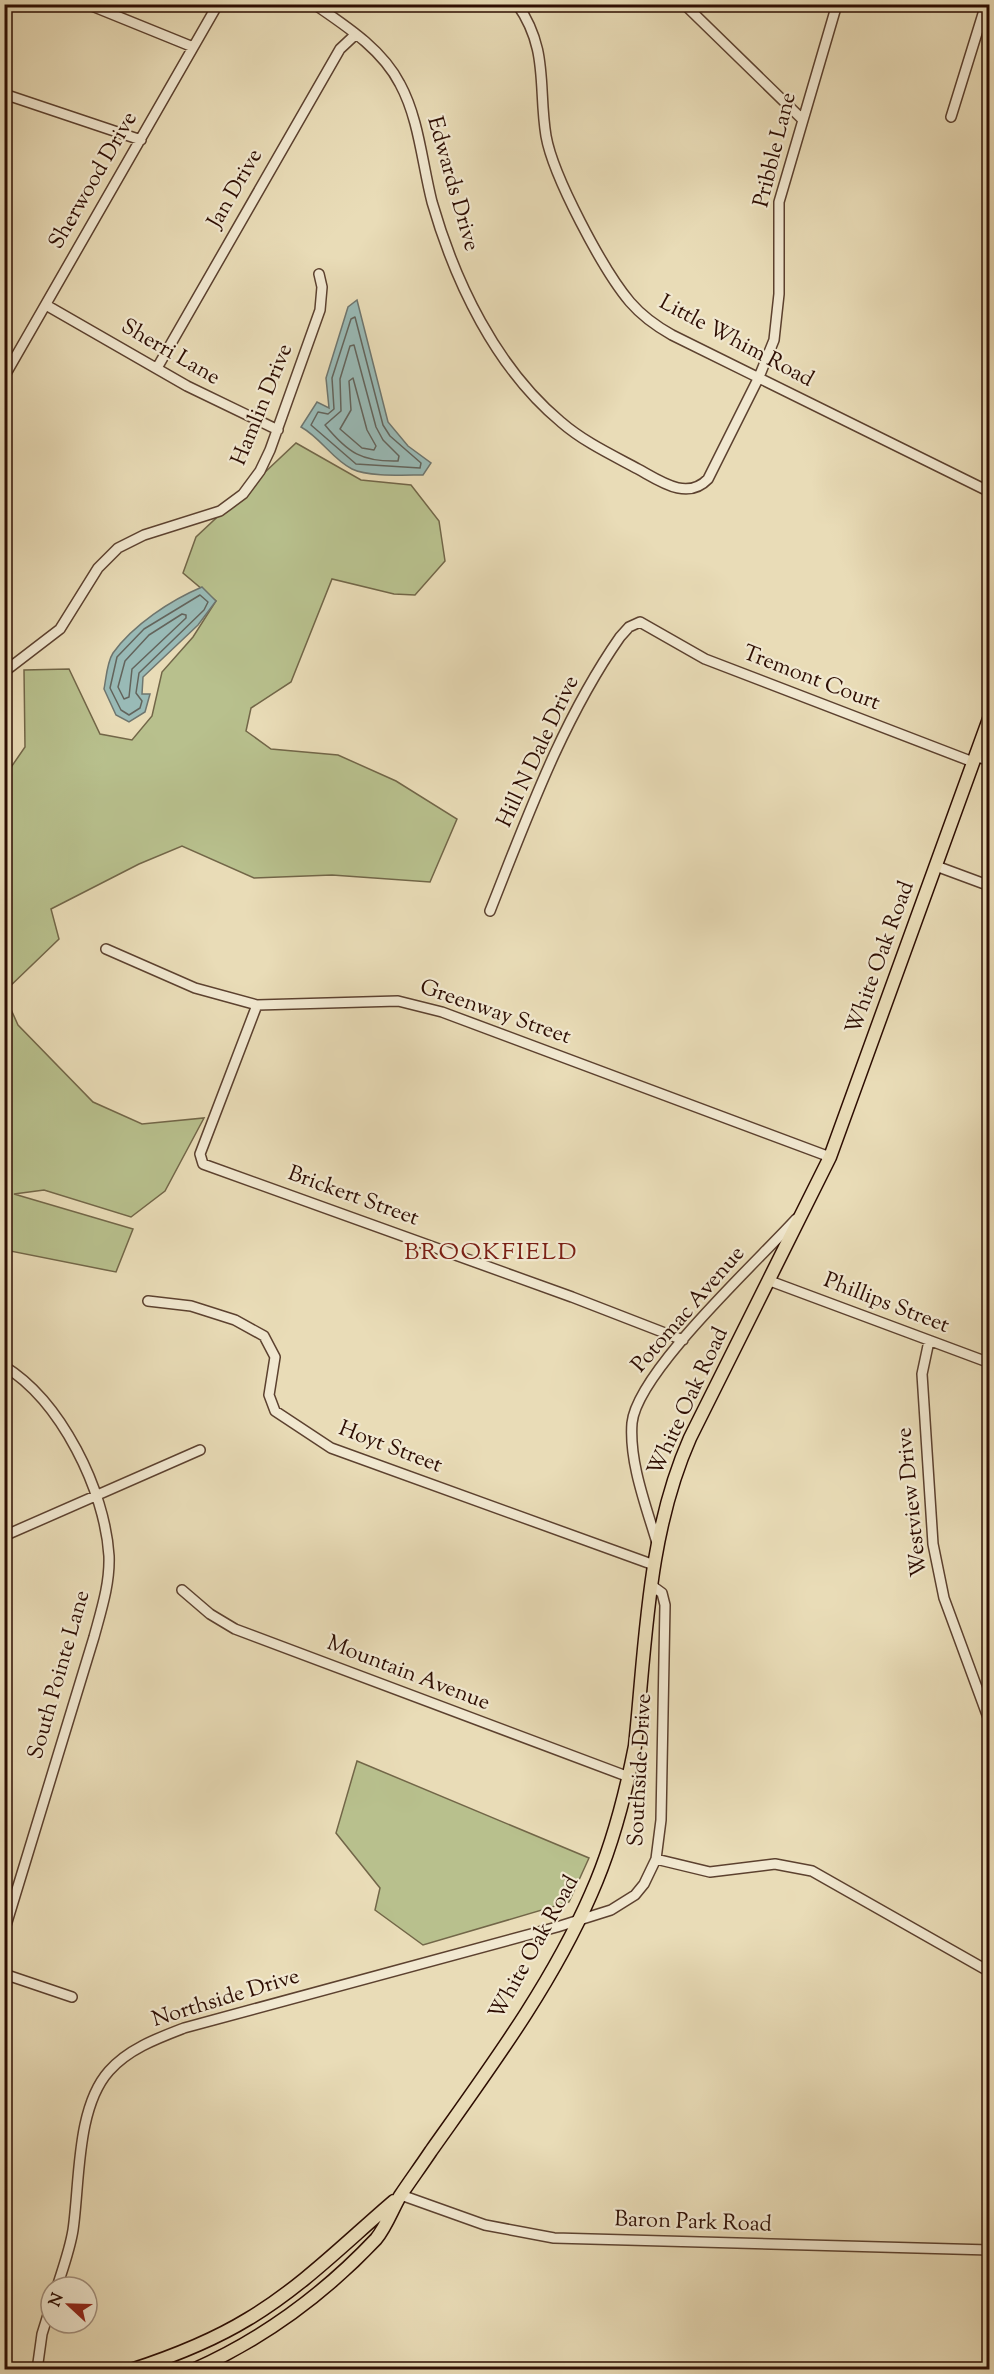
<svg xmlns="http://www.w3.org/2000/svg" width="994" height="2374" font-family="'Sorts Mill Goudy',serif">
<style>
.green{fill:#b8c08d;stroke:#726648;stroke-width:1.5}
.water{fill:#99bab6;stroke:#6e756e;stroke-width:1.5}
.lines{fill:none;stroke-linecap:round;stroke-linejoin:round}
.shore{stroke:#63645c;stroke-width:1.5}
.minor-casing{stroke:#5c412f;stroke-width:12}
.major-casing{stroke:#2d0d02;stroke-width:15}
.minor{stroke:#f1e8d0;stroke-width:9}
.major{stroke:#e9dcb7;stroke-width:12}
.labels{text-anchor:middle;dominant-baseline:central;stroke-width:4.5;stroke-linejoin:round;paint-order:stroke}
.street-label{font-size:22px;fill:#2d0d02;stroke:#f1e8d0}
.neighbourhood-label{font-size:24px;letter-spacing:1.5px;fill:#7a1f14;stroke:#f1e8d0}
</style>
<rect width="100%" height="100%" fill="#e9dcb7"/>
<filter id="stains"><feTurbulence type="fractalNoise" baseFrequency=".00333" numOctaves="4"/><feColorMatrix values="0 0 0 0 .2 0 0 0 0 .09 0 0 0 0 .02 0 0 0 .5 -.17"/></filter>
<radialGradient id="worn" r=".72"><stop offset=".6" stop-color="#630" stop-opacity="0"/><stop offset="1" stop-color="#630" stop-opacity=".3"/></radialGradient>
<path class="green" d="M 296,443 L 361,480 L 411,485 L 439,521 L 445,561 L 415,595 L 394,594 L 332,579 L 291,682 L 251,708 L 246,731 L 271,749 L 338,755 L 396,781 L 457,819 L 430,882 L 332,875 L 254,878 L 182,846 L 139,864 L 51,909 L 59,939 L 5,991 L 5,776 L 25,747 L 24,670 L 69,669 L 100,734 L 132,740 L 152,716 L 162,672 L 193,637 L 216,601 L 183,573 L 196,537 Z
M 4,994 L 18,1025 L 93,1102 L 142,1124 L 204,1118 L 165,1191 L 131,1217 L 44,1190 L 14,1194 L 133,1229 L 116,1272 L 5,1250 Z
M 357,1761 L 589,1858 L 569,1902 L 423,1945 L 375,1910 L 380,1888 L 336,1833 Z"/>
<path class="water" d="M 357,300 L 388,422 L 408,446 L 431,463 L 423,475 C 405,475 368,477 352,469 C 332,459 321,438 301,427 L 317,402 L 329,408 L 326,378 L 348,307 Z
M 202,587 L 216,601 L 198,625 L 143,677 L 142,694 L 150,694 L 145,712 L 129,722 L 116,715 L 104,689 C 106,679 107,662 113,653 C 133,625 171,600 202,587 Z"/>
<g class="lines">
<path class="shore" d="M 355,317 L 383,425 L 390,436 L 421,463 L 420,468 L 356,464 L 311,425 L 318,412 L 328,414 L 334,409 L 332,378 L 351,319 Z
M 354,345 L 376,427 L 383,440 L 399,456 L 398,461 C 362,462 348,453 325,425 L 341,411 L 340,379 L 350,346 Z
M 353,378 L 367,430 L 376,446 L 374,450 L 362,448 L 340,429 L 351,410 L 349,381 Z
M 200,595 L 208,602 L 204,610 L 139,673 L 136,693 L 142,701 L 140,708 L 129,715 L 121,710 L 110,688 L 117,657 L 144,629 Z
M 182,614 L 186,615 L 186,618 L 132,669 L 129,697 L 124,699 L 118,687 L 125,661 L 149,635 Z"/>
<g class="minor-casing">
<path id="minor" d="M 87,4 L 193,47
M 314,4 C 346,26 382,49 400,84 C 419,119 422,163 432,202 C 455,282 496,368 561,422 C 584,442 612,455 638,469 C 660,481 687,501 708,479 L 759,377 L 774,340 L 779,294 L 779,202 L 837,4
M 517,4 C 549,49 538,87 546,136 C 553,176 603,270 630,302 C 642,316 656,326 672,335 L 990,492
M 684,4 L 802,119
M 4,94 L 141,140
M 951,117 L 986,4
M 46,305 L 187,386 L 278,430
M 157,368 L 340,49 L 356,34
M 4,377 L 218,4
M 4,672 L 60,629 L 98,568 L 118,548 L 144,535 L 220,511 L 243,494 L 260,471 L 270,450 L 320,310 L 322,287 L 319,274
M 975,756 L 990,761
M 936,866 L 990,886
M 490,911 C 527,818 562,720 620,637 L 629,627 L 640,622 L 705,659 L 973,762
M 106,949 L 195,988 L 257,1005 L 398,1001 L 442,1012 L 830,1157
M 257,1005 L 200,1154 L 203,1164 L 572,1297 L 683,1340
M 770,1281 L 990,1363
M 148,1301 L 191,1306 L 235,1320 L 264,1336 L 275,1357 L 269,1395 L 275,1411 L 331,1448 L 654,1565
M 929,1341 L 922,1374 L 933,1544 L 944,1598 L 990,1723
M 4,1366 C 61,1401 105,1490 109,1556 C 110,1584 101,1611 94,1637 L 4,1932
M 4,1536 L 200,1450
M 657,1543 C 646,1506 629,1462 632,1423 C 637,1372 758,1261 796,1219
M 182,1590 L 210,1614 L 235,1629 L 629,1777
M 656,1859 L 710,1872 L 775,1864 L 812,1871 L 990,1972
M 4,1974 L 72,1997
M 401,2195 L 485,2225 L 554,2238 L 990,2250
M 57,2287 C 63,2268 70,2249 73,2230 C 80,2182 76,2108 109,2071 C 128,2049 158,2038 184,2028 L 557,1927 L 611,1910 L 635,1895 L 644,1884 L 656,1859 L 661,1820 L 665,1605 L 662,1593 L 651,1585
M 37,2370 L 42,2334 L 51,2305"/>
</g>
<g class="major-casing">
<path id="major" d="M 131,2370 C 171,2357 212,2341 248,2319 C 302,2287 347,2241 394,2201
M 193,2370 C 263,2339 323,2295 376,2239 C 386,2227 392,2210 400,2196 C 410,2181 421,2166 431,2151 C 489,2069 551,1986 591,1894 C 612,1847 625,1797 635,1746 C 646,1642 647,1535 690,1438 L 830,1157 L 990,716"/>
</g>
<use href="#minor" class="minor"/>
<use href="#major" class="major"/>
</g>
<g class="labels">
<g class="street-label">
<text transform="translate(776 150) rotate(-76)">Pribble Lane</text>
<text transform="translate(94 181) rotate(-60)">Sherwood Drive</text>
<text transform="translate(452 184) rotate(74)">Edwards Drive</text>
<text transform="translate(236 189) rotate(-60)">Jan Drive</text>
<text transform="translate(736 342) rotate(28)">Little Whim Road</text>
<text transform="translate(170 353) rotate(30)">Sherri Lane</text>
<text transform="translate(263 405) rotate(-68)">Hamlin Drive</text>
<text transform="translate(811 679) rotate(21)">Tremont Court</text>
<text transform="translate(539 752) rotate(-65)">Hill N Dale Drive</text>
<text transform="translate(881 958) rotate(-70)">White Oak Road</text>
<text transform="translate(495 1013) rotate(19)">Greenway Street</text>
<text transform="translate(353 1197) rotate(20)">Brickert Street</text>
<text transform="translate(886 1304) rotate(21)">Phillips Street</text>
<text transform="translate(689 1310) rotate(-49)">Potomac Avenue</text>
<text transform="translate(689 1402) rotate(-65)">White Oak Road</text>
<text transform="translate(390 1448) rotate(21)">Hoyt Street</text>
<text transform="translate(913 1502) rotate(-96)">Westview Drive</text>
<text transform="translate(408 1674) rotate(21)">Mountain Avenue</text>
<text transform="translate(60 1675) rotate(-74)">South Pointe Lane</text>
<text transform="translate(641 1770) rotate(-87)">Southside Drive</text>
<text transform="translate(535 1948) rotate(-61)">White Oak Road</text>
<text transform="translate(226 1999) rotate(-17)">Northside Drive</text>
<text transform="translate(693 2223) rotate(2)">Baron Park Road</text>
</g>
<g class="neighbourhood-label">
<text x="491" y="1253">BROOKFIELD</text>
</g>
</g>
<rect width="994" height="2374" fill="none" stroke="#e9dcb7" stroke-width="24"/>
<rect x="6" y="6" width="982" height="2362" fill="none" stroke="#2d0d02" stroke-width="3"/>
<rect x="12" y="12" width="970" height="2350" fill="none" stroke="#2d0d02" stroke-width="1.5"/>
<g transform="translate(69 2305) rotate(292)"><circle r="28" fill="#f1e8d0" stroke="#a3907e" stroke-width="1.5"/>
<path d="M0-4.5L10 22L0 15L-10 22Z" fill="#8f2418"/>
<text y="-9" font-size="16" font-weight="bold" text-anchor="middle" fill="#2d0d02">N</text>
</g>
<rect width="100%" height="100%" filter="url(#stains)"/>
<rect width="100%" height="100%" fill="url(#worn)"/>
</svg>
